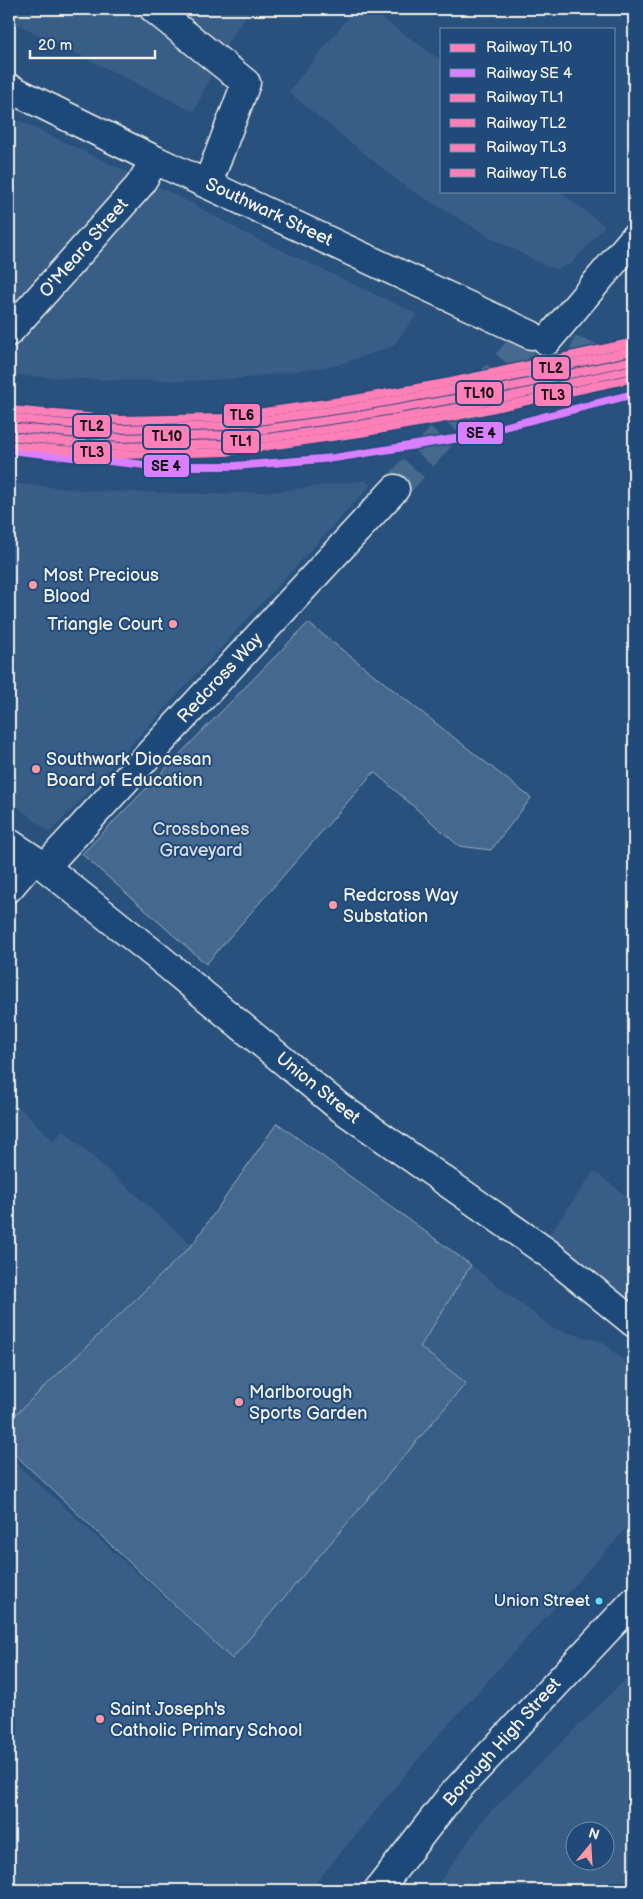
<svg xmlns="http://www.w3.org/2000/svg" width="643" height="1899" font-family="'Balsamiq Sans',sans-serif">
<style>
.built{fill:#375d86;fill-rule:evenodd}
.green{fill:#45688e;stroke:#9cacbb}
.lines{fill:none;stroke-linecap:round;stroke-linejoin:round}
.minor-tunnel{stroke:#47698e;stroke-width:28;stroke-dasharray:28 14;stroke-linecap:butt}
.primary-tunnel{stroke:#47698e;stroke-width:28;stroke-dasharray:28 14;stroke-linecap:butt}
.minor-casing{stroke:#f4f1e8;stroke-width:31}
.primary-casing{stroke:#f4f1e8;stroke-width:31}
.minor{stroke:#1f4a7a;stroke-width:28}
.primary{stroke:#1f4a7a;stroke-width:28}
.rail-1-casing{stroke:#1f4a7a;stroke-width:11}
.rail-2-casing{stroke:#1f4a7a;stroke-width:11}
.rail-3-casing{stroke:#1f4a7a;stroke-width:11}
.rail-4-casing{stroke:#1f4a7a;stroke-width:11}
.rail-5-casing{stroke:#1f4a7a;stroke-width:11}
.rail-6-casing{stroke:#1f4a7a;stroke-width:11}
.rail-1{stroke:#ff80b9;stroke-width:8}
.rail-2{stroke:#d880ff;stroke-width:8}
.rail-3{stroke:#ff80b9;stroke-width:8}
.rail-4{stroke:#ff80b9;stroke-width:8}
.rail-5{stroke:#ff80b9;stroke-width:8}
.rail-6{stroke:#ff80b9;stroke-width:8}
.poi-dot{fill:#ff9aa2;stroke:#1f4a7a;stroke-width:2}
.bus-dot{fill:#66dbf5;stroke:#1f4a7a;stroke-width:2}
.labels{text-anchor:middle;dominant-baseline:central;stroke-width:4;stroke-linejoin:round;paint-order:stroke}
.bus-label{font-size:17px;fill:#f4f1e8;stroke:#1f4a7a;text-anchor:end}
.street-label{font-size:18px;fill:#f4f1e8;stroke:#1f4a7a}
.poi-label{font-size:18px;fill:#f4f1e8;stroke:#1f4a7a;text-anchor:start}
.park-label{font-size:18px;fill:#dadcda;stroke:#1f4a7a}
.line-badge{stroke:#1f4a7a;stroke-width:2}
.pale-badge-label{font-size:14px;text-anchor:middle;font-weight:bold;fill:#111}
</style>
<rect width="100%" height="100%" fill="#28517e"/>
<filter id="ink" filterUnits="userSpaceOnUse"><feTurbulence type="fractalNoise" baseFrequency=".02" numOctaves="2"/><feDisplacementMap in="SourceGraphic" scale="10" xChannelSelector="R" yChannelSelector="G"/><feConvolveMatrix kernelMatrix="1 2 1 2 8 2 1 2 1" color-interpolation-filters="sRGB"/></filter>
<g filter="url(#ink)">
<path class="built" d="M 9,9 L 250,9 L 225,47 L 194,112 L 9,20 Z
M 355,9 L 369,9 L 442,61 L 442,191 L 559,191 L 605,226 L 571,264 L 556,269 L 547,267 L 488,236 L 407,188 L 288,92 Z
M 20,121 L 184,199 L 245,233 L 417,314 L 393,346 L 338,365 L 248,378 L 187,381 L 98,380 L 9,375 L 9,122 Z
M 365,480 L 371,485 L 50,833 L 9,800 L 9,483 L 97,491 L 217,494 L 280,491 Z
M 9,1098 L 54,1141 L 63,1130 L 192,1245 L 9,1421 Z
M 594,1171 L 634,1202 L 634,1305 L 548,1236 Z
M 471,1265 L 554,1329 L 603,1342 L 634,1370 L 634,1520 L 429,1746 L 310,1890 L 9,1890 L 9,1457 L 232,1659 L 466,1383 L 420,1347 Z
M 634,1671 L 634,1890 L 434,1890 L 485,1817 ZM 576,1832 L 606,1832 L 606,1862 L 576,1862 Z"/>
<path class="green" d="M 308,623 L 531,798 L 491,850 L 459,846 L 374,772 L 206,964 L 82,854 Z
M 277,1123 L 471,1265 L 420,1347 L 466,1383 L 232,1659 L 9,1449 L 9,1421 L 192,1245 Z"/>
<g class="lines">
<path class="minor-tunnel" d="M 395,489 L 531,335"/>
<path class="primary-tunnel" d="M 531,335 L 634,373"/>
<g class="minor-casing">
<path id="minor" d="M 154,9 L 246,83 L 208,183
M 9,332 L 122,205 L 139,186 L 155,160
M 547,341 L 634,238
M 9,843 L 45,867 L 158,957 L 338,1106 L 549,1254 L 634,1323
M 45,867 L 395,489
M 9,888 L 33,860"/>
</g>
<g class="primary-casing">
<path id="primary" d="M 9,88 L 155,160 L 531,335
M 378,1890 L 451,1796 L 634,1601"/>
</g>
<use href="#minor" class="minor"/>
<use href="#primary" class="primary"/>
<g class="rail-1-casing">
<path id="rail-1" d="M 9,427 L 120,438 L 224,435 L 358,416 L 454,399 L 634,360"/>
</g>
<g class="rail-2-casing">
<path id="rail-2" d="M 9,450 L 154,466 L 235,466 L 334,458 L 460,438 L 634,394"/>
</g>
<g class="rail-3-casing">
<path id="rail-3" d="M 9,436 L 119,447 L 225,444 L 359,425 L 456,408 L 634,369"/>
</g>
<g class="rail-4-casing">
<path id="rail-4" d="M 10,418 L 120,429 L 223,426 L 357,407 L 452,390 L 632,351"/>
</g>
<g class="rail-5-casing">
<path id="rail-5" d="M 9,445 L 118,455 L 226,452 L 360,433 L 457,416 L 634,378"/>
</g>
<g class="rail-6-casing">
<path id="rail-6" d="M 11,410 L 121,420 L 223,418 L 355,399 L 451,382 L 630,343"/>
</g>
<use href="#rail-1" class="rail-1"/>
<use href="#rail-2" class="rail-2"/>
<use href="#rail-3" class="rail-3"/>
<use href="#rail-4" class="rail-4"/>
<use href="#rail-5" class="rail-5"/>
<use href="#rail-6" class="rail-6"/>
</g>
</g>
<g class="poi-dot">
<circle cx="33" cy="585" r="5"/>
<circle cx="173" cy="624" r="5"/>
<circle cx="36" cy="769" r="5"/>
<circle cx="333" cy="905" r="5"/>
<circle cx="239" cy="1402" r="5"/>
<circle cx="100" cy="1719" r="5"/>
</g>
<circle class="bus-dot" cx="599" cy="1601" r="4.5"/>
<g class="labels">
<g class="bus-label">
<text x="590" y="1601">Union Street</text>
</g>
<g class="street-label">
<text transform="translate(269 212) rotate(25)">Southwark Street</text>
<text transform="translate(84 248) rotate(-49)">O'Meara Street</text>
<text transform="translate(220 678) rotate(-47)">Redcross Way</text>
<text transform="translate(318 1088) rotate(39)">Union Street</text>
<text transform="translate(502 1742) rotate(-48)">Borough High Street</text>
</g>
<g class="poi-label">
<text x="43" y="575">Most Precious<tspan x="43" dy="21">Blood</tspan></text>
<text x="163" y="624" text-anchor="end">Triangle Court</text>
<text x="46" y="759">Southwark Diocesan<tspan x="46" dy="21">Board of Education</tspan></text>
<text x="343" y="895">Redcross Way<tspan x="343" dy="21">Substation</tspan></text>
<text x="249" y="1392">Marlborough<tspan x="249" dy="21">Sports Garden</tspan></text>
<text x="110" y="1709">Saint Joseph's<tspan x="110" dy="21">Catholic Primary School</tspan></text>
</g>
<g class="park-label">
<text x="201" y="829">Crossbones<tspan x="201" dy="21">Graveyard</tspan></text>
</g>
</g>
<g class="line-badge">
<rect x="532" y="356" width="38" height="24" rx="5" fill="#ff80b9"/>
<rect x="456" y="381" width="47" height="24" rx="5" fill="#ff80b9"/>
<rect x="534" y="383" width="38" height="24" rx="5" fill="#ff80b9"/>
<rect x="223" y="403" width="38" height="24" rx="5" fill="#ff80b9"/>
<rect x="73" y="414" width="38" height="24" rx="5" fill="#ff80b9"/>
<rect x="457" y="421" width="47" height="24" rx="5" fill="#d880ff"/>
<rect x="143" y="425" width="47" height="24" rx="5" fill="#ff80b9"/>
<rect x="222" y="430" width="38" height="24" rx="5" fill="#ff80b9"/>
<rect x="73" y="441" width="38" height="24" rx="5" fill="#ff80b9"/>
<rect x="143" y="454" width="47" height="24" rx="5" fill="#d880ff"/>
</g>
<g class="pale-badge-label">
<text x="551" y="373">TL2</text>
<text x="479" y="398">TL10</text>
<text x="553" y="400">TL3</text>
<text x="242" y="420">TL6</text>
<text x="92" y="431">TL2</text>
<text x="481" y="438">SE 4</text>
<text x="167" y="441">TL10</text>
<text x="241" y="446">TL1</text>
<text x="92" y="457">TL3</text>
<text x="166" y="471">SE 4</text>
</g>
<rect width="643" height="1899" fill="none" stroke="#1f4a7a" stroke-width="30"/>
<rect x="15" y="15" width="613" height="1869" fill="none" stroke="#f4f1e8" stroke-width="2" filter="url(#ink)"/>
<rect x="440" y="28" width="175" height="165" fill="#1f4a7a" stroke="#748da6"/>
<rect x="450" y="44" width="25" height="8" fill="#ff80b9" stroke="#748da6"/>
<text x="486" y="52" font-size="15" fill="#f4f1e8">Railway TL10</text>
<rect x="450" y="69" width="25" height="8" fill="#d880ff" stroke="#748da6"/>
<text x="486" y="78" font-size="15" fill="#f4f1e8">Railway SE 4</text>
<rect x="450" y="94" width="25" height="8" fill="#ff80b9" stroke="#748da6"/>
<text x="486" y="102" font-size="15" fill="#f4f1e8">Railway TL1</text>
<rect x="450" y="119" width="25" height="8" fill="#ff80b9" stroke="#748da6"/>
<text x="486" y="128" font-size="15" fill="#f4f1e8">Railway TL2</text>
<rect x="450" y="144" width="25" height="8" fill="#ff80b9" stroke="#748da6"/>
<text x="486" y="152" font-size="15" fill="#f4f1e8">Railway TL3</text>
<rect x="450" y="169" width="25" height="8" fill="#ff80b9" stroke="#748da6"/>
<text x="486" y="178" font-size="15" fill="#f4f1e8">Railway TL6</text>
<g transform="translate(590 1846) rotate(18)"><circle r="24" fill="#1f4a7a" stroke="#748da6"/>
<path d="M0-4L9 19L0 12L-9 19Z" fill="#ff9aa2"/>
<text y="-8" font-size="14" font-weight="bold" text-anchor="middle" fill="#f4f1e8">N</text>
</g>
<path d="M30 50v8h125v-8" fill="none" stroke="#f4f1e8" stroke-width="2.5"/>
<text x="38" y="50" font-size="15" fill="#f4f1e8" stroke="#1f4a7a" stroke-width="4" paint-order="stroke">20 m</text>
</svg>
